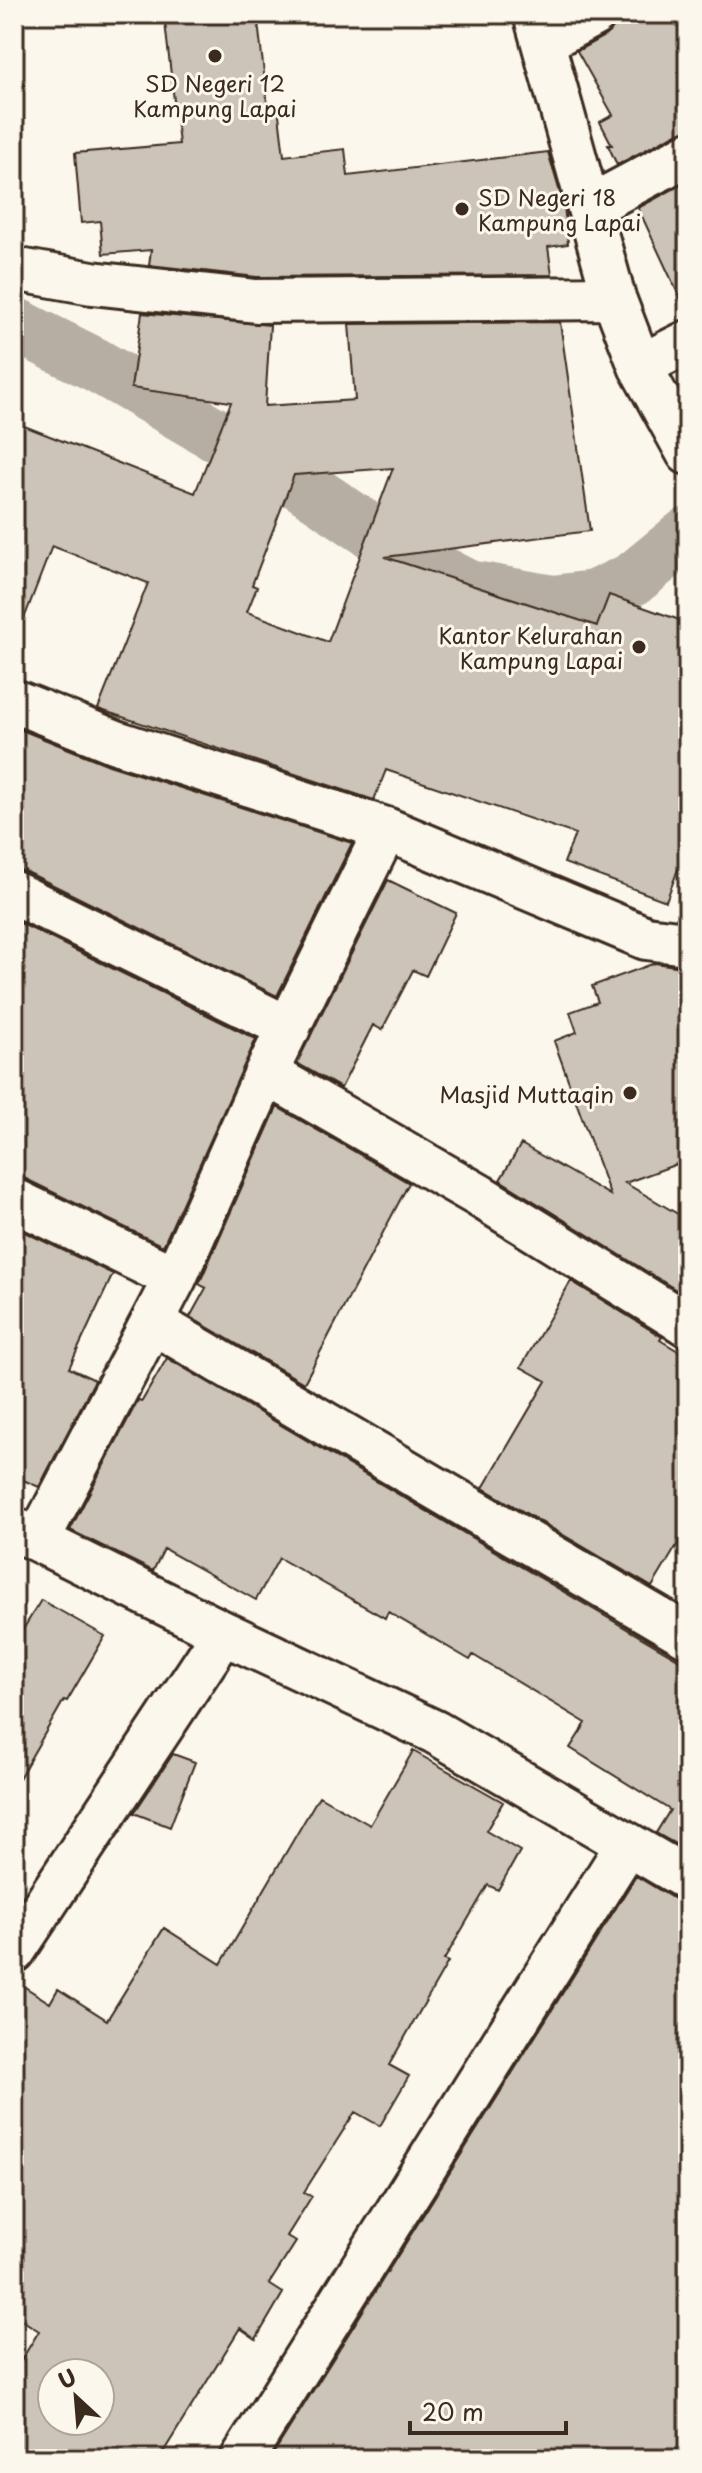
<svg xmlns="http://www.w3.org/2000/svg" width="702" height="2473" font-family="'Playpen Sans',sans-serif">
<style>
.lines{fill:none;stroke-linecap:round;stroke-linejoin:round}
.canal{stroke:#b6aea2;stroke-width:54}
.building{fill:#ccc4b9;stroke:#3b2a1e;stroke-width:2;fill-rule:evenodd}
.street-casing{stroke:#3b2a1e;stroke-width:48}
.street{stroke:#fbf7ec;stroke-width:42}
.poi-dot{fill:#3b2a1e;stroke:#fbf7ec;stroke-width:3}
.labels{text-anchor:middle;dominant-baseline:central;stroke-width:6;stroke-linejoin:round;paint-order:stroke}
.poi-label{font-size:22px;fill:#3b2a1e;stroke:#fbf7ec;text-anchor:end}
</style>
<rect width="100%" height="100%" fill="#fbf7ec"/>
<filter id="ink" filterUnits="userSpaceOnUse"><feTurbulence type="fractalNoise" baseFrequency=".0125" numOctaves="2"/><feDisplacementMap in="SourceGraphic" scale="16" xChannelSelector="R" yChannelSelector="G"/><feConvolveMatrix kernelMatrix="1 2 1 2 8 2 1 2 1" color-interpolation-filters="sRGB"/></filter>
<g filter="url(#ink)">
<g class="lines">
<path class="canal" d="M 14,324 L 96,365 L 301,484 L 405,554 L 469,587 L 553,602 L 594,597 L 633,579 L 688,534"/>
</g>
<path class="building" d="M 164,14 L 257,14 L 268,107 L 278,106 L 284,156 L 345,149 L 348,176 L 548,152 L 564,206 L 568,244 L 548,247 L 552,275 L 257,277 L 149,265 L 151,250 L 103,254 L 100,221 L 81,223 L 75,153 L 179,144 Z
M 632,14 L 688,14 L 688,130 L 677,133 L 617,165 L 608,145 L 612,145 L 600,122 L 613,115 L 577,51 L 606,35 L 617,22 Z
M 688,181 L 688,315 L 638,208 Z
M 142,313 L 270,325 L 265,406 L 355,400 L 349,324 L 560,322 L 590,531 L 385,557 L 597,626 L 609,595 L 688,623 L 688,843 L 666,901 L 564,863 L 575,834 L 386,770 L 374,800 L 98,709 L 148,583 L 52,546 L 17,637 L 14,636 L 14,422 L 195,493 L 231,402 L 131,388 ZM 393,468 L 328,642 L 247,612 L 257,587 L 252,585 L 294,475 Z
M 14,727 L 109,765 L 352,843 L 277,996 L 25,871 L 14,869 Z
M 388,880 L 456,913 L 426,976 L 413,970 L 382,1030 L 373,1025 L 341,1088 L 297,1063 Z
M 14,920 L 256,1039 L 163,1246 L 24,1178 L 14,1176 Z
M 655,963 L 675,966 L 688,964 L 688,1160 L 625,1183 L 688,1220 L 686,1296 L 500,1180 L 521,1144 L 610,1195 L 554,1041 L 577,1032 L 570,1012 L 598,1002 L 592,986 Z
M 277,1107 L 409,1183 L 304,1383 L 190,1317 L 206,1288 L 199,1284 Z
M 14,1227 L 113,1274 L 69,1368 L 95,1380 L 39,1487 L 14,1476 Z
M 571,1281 L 662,1337 L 660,1340 L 688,1357 L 688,1527 L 652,1587 L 483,1488 L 546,1381 L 521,1367 Z
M 167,1358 L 688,1665 L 688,1851 L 656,1833 L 670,1810 L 570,1748 L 586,1723 L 473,1655 L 470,1660 L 388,1612 L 385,1618 L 279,1558 L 256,1600 L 164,1549 L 153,1571 L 70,1530 L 138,1400 L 142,1401 Z
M 41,1600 L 105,1636 L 67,1701 L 64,1700 L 14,1787 L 14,1644 Z
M 413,1751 L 503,1802 L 486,1831 L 520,1851 L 498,1890 L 488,1885 L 444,1960 L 448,1962 L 389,2065 L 409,2076 L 380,2126 L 355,2112 L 304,2192 L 312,2196 L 287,2236 L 296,2242 L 269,2284 L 283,2293 L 256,2339 L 240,2328 L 159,2459 L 14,2459 L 14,2372 L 39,2331 L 14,2315 L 14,1980 L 50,2003 L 58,1989 L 107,2020 L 164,1928 L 221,1964 L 319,1796 L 370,1825 ZM 52,2373 L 100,2373 L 100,2421 L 52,2421 Z
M 173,1754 L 195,1762 L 170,1827 L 134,1813 Z
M 636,1876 L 676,1900 L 688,1903 L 688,2459 L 270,2459 Z"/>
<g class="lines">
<g class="street-casing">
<path id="street" d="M 535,14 L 614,298 L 640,366 L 688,453
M 543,42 L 595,14
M 589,207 L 688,154
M 14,269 L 92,283 L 256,301 L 614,298
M 640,366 L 688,342
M 14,701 L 116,742 L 386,829 L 646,938 L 678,942 L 688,939
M 14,893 L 289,1028
M 266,1073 L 480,1196 L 688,1325
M 14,1200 L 175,1278
M 152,1322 L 688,1636
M 15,1529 L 224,1633 L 435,1732 L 688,1879
M 38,1540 L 175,1278 L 266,1073 L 386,829
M 14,1951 L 224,1633
M 242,2459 L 627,1845"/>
</g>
<use href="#street" class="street"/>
</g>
</g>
<g class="poi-dot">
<circle cx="215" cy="56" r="8"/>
<circle cx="462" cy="209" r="8"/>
<circle cx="639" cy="647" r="8"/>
<circle cx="630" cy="1093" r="8"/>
</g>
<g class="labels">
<g class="poi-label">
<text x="215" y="82" text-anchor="middle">SD Negeri 12<tspan x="215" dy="25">Kampung Lapai</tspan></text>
<text x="478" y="196" text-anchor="start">SD Negeri 18<tspan x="478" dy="25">Kampung Lapai</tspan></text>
<text x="623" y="634">Kantor Kelurahan<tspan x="623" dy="25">Kampung Lapai</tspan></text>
<text x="614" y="1093">Masjid Muttaqin</text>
</g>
</g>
<rect width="702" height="2473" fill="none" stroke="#fbf7ec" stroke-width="48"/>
<rect x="24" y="24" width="654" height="2425" fill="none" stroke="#3b2a1e" stroke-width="3" filter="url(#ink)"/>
<g transform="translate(76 2397) rotate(334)"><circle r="38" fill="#fbf7ec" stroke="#aea59a" stroke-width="2"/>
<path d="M0-6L14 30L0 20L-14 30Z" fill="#3b2a1e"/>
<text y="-12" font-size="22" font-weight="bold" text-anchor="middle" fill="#3b2a1e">U</text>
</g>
<path d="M410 2421v12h156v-12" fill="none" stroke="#3b2a1e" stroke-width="4"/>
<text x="422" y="2421" font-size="24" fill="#3b2a1e" stroke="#fbf7ec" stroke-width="6" paint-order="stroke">20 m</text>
</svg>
